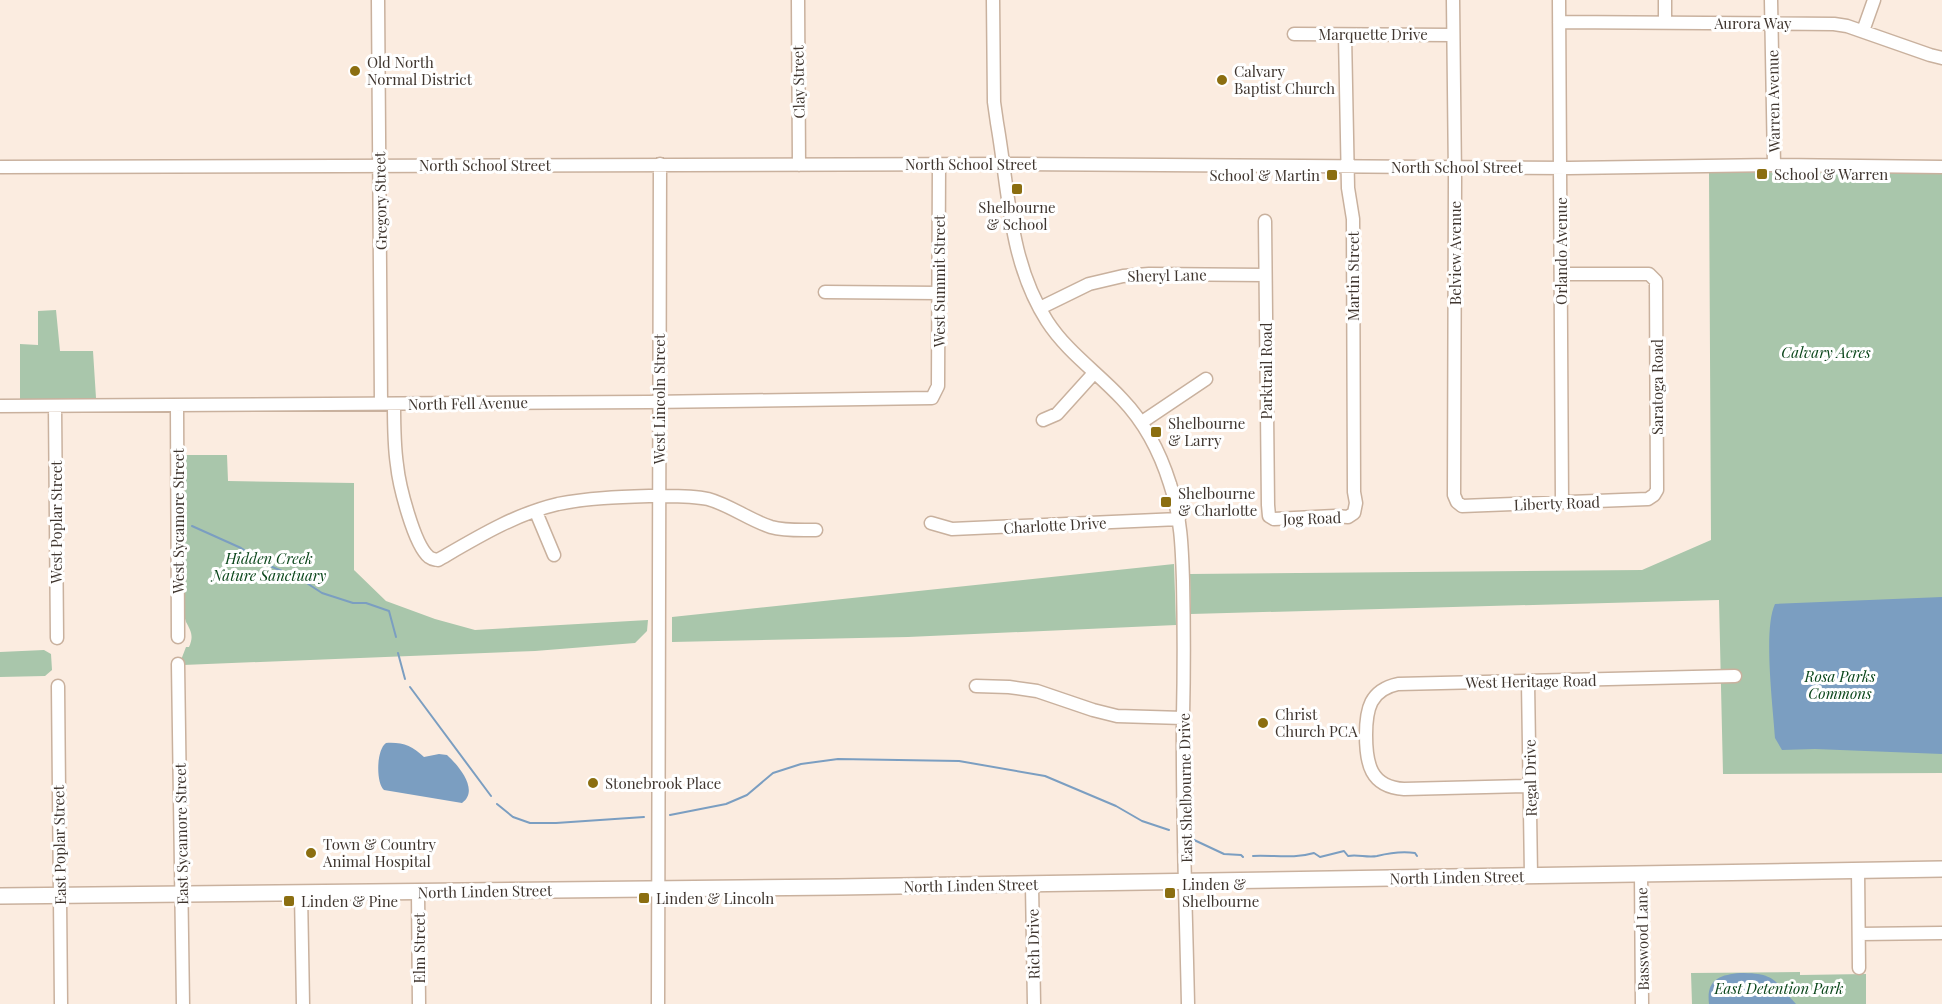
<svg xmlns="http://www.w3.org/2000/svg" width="1942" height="1004" font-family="'Playfair Display',serif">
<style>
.green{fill:#a9c6ab}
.water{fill:#7b9ec1}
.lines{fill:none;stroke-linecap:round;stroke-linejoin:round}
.stream{stroke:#7b9ec1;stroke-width:2}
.minor-casing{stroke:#c9b19e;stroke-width:15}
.major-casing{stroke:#c9b19e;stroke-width:18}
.minor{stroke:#fff;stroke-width:12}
.major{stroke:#fff;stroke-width:15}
.poi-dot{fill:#8b6e10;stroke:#fff;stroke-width:2}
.labels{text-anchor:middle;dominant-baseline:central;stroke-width:6;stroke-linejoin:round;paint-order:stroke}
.street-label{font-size:15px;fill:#3f352e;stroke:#fff}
.poi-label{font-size:15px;fill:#3f352e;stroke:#fff;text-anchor:start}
.park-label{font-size:15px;font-style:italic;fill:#0a461a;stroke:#fff}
</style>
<rect width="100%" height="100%" fill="#fbece0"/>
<path class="green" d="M 1709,172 L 1942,173 L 1942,773 L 1723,774 L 1719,600 L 1191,614 L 1190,574 L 1642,570 L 1711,540 Z
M 56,310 L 60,351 L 93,351 L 96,398 L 20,400 L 20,344 L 38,345 L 38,311 Z
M 183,455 L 227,455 L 228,481 L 354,483 L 354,570 L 386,601 L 435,619 L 475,630 L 648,620 L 647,631 L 635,643 L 535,651 L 183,665 L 181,660 L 186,647 L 189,647 C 194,636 191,631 186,622 C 184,617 184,611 183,606 Z
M 1174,564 L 1176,625 L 908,637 L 672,642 L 672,617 Z
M 44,650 L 51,654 L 52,670 L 45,676 L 0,677 L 0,652 Z
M 1800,972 L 1800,975 L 1866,974 L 1866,1004 L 1692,1004 L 1691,973 Z"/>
<path class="water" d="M 1942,597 L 1942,754 L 1815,749 L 1782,750 L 1775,738 C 1773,707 1763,629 1775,604 Z
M 386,743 C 403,742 412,746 424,757 L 439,754 L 447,755 C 458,765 480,790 462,803 L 384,790 C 376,783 376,750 386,743 Z
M 1740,973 C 1775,973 1774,980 1796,1004 L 1709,1004 C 1706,979 1720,975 1740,973 Z"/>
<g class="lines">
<path class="stream" d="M 192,526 L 241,548 L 270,566 L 299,578 L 322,593 L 353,603 L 366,603 L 389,611 L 396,637
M 398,653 L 405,679
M 410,687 L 491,796
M 497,804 L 513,817 L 530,823 L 556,823 L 644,817
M 670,815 L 726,804 L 747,795 L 773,773 L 801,764 L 838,759 L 959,761 L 1045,776 L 1116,806 L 1142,821 L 1169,830
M 1192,839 L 1224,854 L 1241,855 L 1243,857
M 1253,856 C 1274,855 1294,859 1314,853 L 1320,857 L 1344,851 L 1348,856 C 1358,854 1367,858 1377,856 C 1389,853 1402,851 1415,853 L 1417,856"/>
<g class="minor-casing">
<path id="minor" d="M 378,0 L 381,403
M 798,0 L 799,165
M 993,0 L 994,102 L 997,123 C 1009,191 1009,262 1047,321 C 1067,352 1097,372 1122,399 C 1145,423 1160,452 1170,484 C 1181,516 1182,548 1183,581 C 1184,627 1184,672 1183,717 C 1182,813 1186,909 1188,1004
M 1453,0 L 1455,178 L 1454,495 L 1457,502 L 1462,506 L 1648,499 L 1654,495 L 1657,490 L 1656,281 L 1649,274 L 1561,274
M 1559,0 L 1562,502
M 1665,0 L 1665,23
M 1771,0 L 1774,165
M 1559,22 L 1834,24 L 1847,26 L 1930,55 L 1942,58
M 1863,31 L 1874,0
M 1294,34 L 1452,35
M 0,167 L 1015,164 L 1569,168 L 1774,165 L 1942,167
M 1265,221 L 1268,505 L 1269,516 L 1274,519 L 1335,516 L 1348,517 L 1354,513 L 1356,503 L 1354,492 L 1353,219 L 1348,188 L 1345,35
M 825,292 L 939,293
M 1040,308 L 1089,284 L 1123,276 L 1149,274 L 1265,275
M 394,404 C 394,424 394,445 397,465 C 399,485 414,545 429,557 C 433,560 435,559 438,560 C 476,538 515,514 558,504 C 588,498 618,497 649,496 C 668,496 690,495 708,499 C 730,505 749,520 771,527 C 785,531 801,530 816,530
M 0,406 L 649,402 L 932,398 L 938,386 L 939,165
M 55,406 L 57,638
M 177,406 L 178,637
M 1043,420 L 1057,414 L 1094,373
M 1142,422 L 1206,379
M 536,512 L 554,555
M 931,523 L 952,529 L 1179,519
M 178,664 L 183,1004
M 1528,682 L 1531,875
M 58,686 L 61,1004
M 976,686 L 1009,687 L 1037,691 L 1093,710 L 1117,716 L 1183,718
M 1530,786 L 1404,789 C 1370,787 1366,763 1366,735 C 1366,709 1370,690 1398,684 L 1735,676
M 1858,870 L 1859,968
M 1641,873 L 1642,1004
M 1032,885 L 1034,1004
M 418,892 L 419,1004
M 301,894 L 303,1004
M 1859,934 L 1942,933
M 658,1004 L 660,164"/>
</g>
<g class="major-casing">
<path id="major" d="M 0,896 L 839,887 L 1942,869"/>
</g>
<use href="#minor" class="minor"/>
<use href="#major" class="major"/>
</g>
<g class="poi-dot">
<circle cx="355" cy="71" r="6"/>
<circle cx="1222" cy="80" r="6"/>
<rect x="1756" y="168" width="12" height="12" rx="3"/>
<rect x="1326" y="169" width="12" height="12" rx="3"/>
<rect x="1011" y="183" width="12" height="12" rx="3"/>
<rect x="1150" y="426" width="12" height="12" rx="3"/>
<rect x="1160" y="496" width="12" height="12" rx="3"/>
<circle cx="1263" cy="723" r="6"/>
<circle cx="593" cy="783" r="6"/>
<circle cx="311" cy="853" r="6"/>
<rect x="1164" y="887" width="12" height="12" rx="3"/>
<rect x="638" y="892" width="12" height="12" rx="3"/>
<rect x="283" y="895" width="12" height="12" rx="3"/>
</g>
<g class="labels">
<g class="street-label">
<text x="1753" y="23">Aurora Way</text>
<text x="1373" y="34">Marquette Drive</text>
<text transform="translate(798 82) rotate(-91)">Clay Street</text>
<text transform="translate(1773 101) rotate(-91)">Warren Avenue</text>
<text x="971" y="164">North School Street</text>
<text x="485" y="165">North School Street</text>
<text x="1457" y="167">North School Street</text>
<text transform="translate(380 201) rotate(-91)">Gregory Street</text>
<text transform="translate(1561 251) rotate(-90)">Orlando Avenue</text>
<text transform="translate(1455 253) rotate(-90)">Belview Avenue</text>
<text transform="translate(1167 275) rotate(-1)">Sheryl Lane</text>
<text transform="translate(1353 276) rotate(-90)">Martin Street</text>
<text transform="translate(939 281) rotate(-90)">West Summit Street</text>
<text transform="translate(1266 371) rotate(-90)">Parktrail Road</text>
<text transform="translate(1657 387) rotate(-90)">Saratoga Road</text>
<text transform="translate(659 399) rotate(-90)">West Lincoln Street</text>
<text transform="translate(468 403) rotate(-1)">North Fell Avenue</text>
<text transform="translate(1557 503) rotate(-2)">Liberty Road</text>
<text transform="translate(1312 518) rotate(-2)">Jog Road</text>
<text transform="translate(178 521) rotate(-90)">West Sycamore Street</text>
<text transform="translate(56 522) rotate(-90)">West Poplar Street</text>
<text transform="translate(1055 525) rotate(-3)">Charlotte Drive</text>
<text transform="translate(1531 681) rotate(-1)">West Heritage Road</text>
<text transform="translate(1530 778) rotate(-91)">Regal Drive</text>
<text transform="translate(1185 788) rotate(-91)">East Shelbourne Drive</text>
<text transform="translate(181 834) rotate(-91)">East Sycamore Street</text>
<text transform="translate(59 845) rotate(-91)">East Poplar Street</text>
<text transform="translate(1457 877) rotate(-1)">North Linden Street</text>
<text transform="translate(971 885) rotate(-1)">North Linden Street</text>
<text transform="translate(485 891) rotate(-1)">North Linden Street</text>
<text transform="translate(1642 939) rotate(-91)">Basswood Lane</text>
<text transform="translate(1033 944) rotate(-91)">Rich Drive</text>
<text transform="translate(419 948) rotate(-90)">Elm Street</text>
</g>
<g class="poi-label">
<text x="367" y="62">Old North<tspan x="367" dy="17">Normal District</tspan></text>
<text x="1234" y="71">Calvary<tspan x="1234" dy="17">Baptist Church</tspan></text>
<text x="1774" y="174">School &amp; Warren</text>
<text x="1320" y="175" text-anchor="end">School &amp; Martin</text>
<text x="1017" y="207" text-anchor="middle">Shelbourne<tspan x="1017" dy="17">&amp; School</tspan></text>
<text x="1168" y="423">Shelbourne<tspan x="1168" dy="17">&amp; Larry</tspan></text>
<text x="1178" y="493">Shelbourne<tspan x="1178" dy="17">&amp; Charlotte</tspan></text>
<text x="1275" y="714">Christ<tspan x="1275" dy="17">Church PCA</tspan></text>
<text x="605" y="783">Stonebrook Place</text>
<text x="323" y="844">Town &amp; Country<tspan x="323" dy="17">Animal Hospital</tspan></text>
<text x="1182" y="884">Linden &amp;<tspan x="1182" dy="17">Shelbourne</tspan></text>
<text x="656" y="898">Linden &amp; Lincoln</text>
<text x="301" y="901">Linden &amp; Pine</text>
</g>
<g class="park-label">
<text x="1826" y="352">Calvary Acres</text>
<text x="269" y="558">Hidden Creek<tspan x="269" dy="17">Nature Sanctuary</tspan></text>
<text x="1840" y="676">Rosa Parks<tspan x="1840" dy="17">Commons</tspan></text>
<text x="1779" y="988">East Detention Park</text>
</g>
</g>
</svg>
